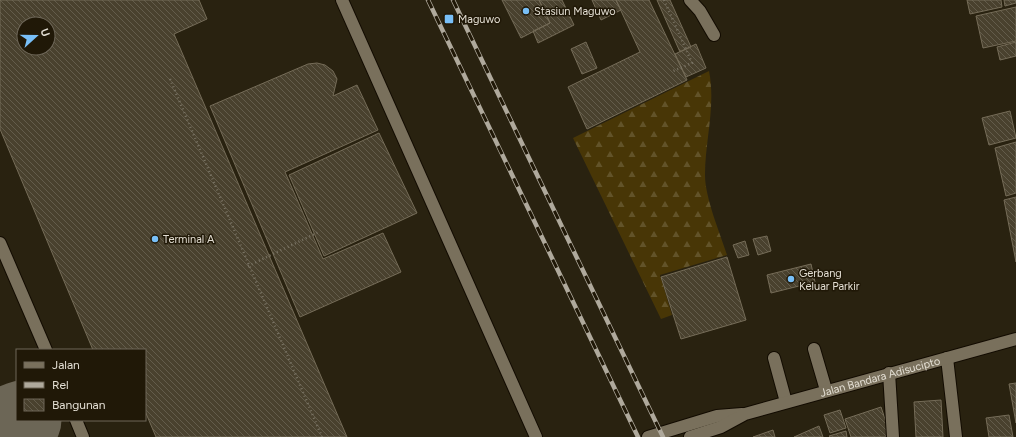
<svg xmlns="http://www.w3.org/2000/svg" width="1016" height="437" font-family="Figtree,sans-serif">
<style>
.forest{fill:url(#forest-firs)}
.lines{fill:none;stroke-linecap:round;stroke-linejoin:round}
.taxiway{stroke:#6c6656;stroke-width:79}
.building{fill:url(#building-back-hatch);stroke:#756c58;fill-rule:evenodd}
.lane-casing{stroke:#120b00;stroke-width:14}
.street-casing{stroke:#120b00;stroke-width:14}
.secondary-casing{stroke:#120b00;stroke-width:14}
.path{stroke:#7b7566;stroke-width:2.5;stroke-dasharray:1 3;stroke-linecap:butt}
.lane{stroke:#79705c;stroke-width:12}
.street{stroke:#79705c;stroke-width:12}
.secondary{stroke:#79705c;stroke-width:12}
.rail-casing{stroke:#afa99c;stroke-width:4.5}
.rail{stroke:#201807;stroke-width:3;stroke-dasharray:9;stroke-linecap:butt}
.poi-dot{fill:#78bff7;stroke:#201807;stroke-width:1.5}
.labels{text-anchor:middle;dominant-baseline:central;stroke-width:3;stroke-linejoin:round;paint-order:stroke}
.poi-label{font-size:11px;fill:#e3ded3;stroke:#201807;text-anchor:start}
.street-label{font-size:11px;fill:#e3ded3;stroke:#201807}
</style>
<defs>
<pattern id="forest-firs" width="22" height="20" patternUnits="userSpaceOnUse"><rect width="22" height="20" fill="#483606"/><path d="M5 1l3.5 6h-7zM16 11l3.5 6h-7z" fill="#625329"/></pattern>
<pattern id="building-back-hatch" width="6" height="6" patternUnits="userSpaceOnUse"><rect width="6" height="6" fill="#49412e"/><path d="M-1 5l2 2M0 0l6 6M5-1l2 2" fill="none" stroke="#635c4b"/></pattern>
</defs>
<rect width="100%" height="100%" fill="#292210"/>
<path class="forest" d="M 709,71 C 716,106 705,140 705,175 C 705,198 720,233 727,255 L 660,275 L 672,315 L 661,319 L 573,138 Z"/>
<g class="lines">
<path class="taxiway" d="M 0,429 L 22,420"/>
</g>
<path class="building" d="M 0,0 L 199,0 L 207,19 L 174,34 L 347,437 L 156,437 L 145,411 L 145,350 L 93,350 L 0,129 ZM 24,24 L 48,24 L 48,48 L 24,48 Z
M 502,0 L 539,0 L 550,23 L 521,38 Z
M 539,0 L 562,0 L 574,25 L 538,43 L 533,31 L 550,23 Z
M 592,0 L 616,0 L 621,10 L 601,20 Z
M 616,0 L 649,0 L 687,80 L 587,129 L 568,87 L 640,52 Z
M 657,0 L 670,0 L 691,47 L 680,52 Z
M 967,0 L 1001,0 L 1002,7 L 970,14 Z
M 1004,0 L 1016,0 L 1016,3 L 1005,6 Z
M 1016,7 L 1016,41 L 983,48 L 976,16 Z
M 586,42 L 597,68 L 582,74 L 571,49 Z
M 1016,42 L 1016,56 L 1000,60 L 997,47 Z
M 696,44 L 706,68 L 686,77 L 675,54 Z
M 317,63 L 325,65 L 333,71 L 337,79 L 333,96 L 357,85 L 378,130 L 285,172 L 323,259 L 383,233 L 401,272 L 300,317 L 210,106 L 308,64 Z
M 1010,111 L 1016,138 L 989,145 L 982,118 Z
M 379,133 L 417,213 L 324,256 L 289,175 Z
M 1016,142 L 1016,193 L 1006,196 L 995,148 Z
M 1016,197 L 1016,262 L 1004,200 Z
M 767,236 L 771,251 L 758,255 L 753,239 Z
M 745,241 L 749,255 L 738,258 L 733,245 Z
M 727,257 L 746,320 L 681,339 L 661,277 Z
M 811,264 L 815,282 L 771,293 L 767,275 Z
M 1016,383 L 1016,423 L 1009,384 Z
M 941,400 L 943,437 L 916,437 L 914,402 Z
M 881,407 L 891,437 L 851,437 L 845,419 Z
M 840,410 L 846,428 L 830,433 L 824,415 Z
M 1009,415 L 1013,437 L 989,437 L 986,418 Z
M 819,426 L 823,437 L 794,437 Z
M 773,430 L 775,437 L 753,437 Z
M 846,431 L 847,437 L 830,437 L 829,436 Z"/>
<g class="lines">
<g class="lane-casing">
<path id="lane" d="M 690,0 L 700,11 L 714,35
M 0,243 L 46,350
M 814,349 L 826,390
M 774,358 L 786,402
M 947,358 L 956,437
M 76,420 L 83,437"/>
</g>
<g class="street-casing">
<path id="street" d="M 889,373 L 893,437"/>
</g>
<g class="secondary-casing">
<g id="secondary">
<path d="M 342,0 L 536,437"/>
<path d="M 648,437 L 717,416 L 742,414"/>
<path id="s1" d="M 690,437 L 721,427 L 745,414 L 1016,339"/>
</g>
</g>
<path class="path" d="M 664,0 L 692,63 L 671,72
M 170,79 L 322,437
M 248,266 L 319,232"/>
<use href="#lane" class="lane"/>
<use href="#street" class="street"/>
<use href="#secondary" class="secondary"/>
<g class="rail-casing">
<path id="rail" d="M 428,0 L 638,437
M 453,0 L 663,437"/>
</g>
<use href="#rail" class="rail"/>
</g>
<g class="poi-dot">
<circle cx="526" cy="11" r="4"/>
<rect x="444" y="14" width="10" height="10" rx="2"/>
<circle cx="155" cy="239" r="4"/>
<circle cx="791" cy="279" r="4"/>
</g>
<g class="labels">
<g class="poi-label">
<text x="534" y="11">Stasiun Maguwo</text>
<text x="458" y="19">Maguwo</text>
<text x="163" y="239">Terminal A</text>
<text x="799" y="273">Gerbang<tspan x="799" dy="13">Keluar Parkir</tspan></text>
</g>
<g class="street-label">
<text stroke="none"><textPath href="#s1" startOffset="200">Jalan Bandara Adisucipto</textPath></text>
</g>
</g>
<rect x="16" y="349" width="130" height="72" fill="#201807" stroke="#6e6759"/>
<rect x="24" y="362" width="20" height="6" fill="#79705c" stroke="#6e6759"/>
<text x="52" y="369" font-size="12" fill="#e3ded3">Jalan</text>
<rect x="24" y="382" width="20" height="6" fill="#afa99c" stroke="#6e6759"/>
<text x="52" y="389" font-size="12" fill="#e3ded3">Rel</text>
<rect x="24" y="399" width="20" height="12" fill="url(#building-back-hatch)" stroke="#6e6759"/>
<text x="52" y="409" font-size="12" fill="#e3ded3">Bangunan</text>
<g transform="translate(36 36) rotate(69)"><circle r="19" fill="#201807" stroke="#6e6759"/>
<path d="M0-3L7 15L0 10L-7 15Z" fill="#78bff7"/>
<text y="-6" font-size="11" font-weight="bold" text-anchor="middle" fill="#e3ded3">U</text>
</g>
</svg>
